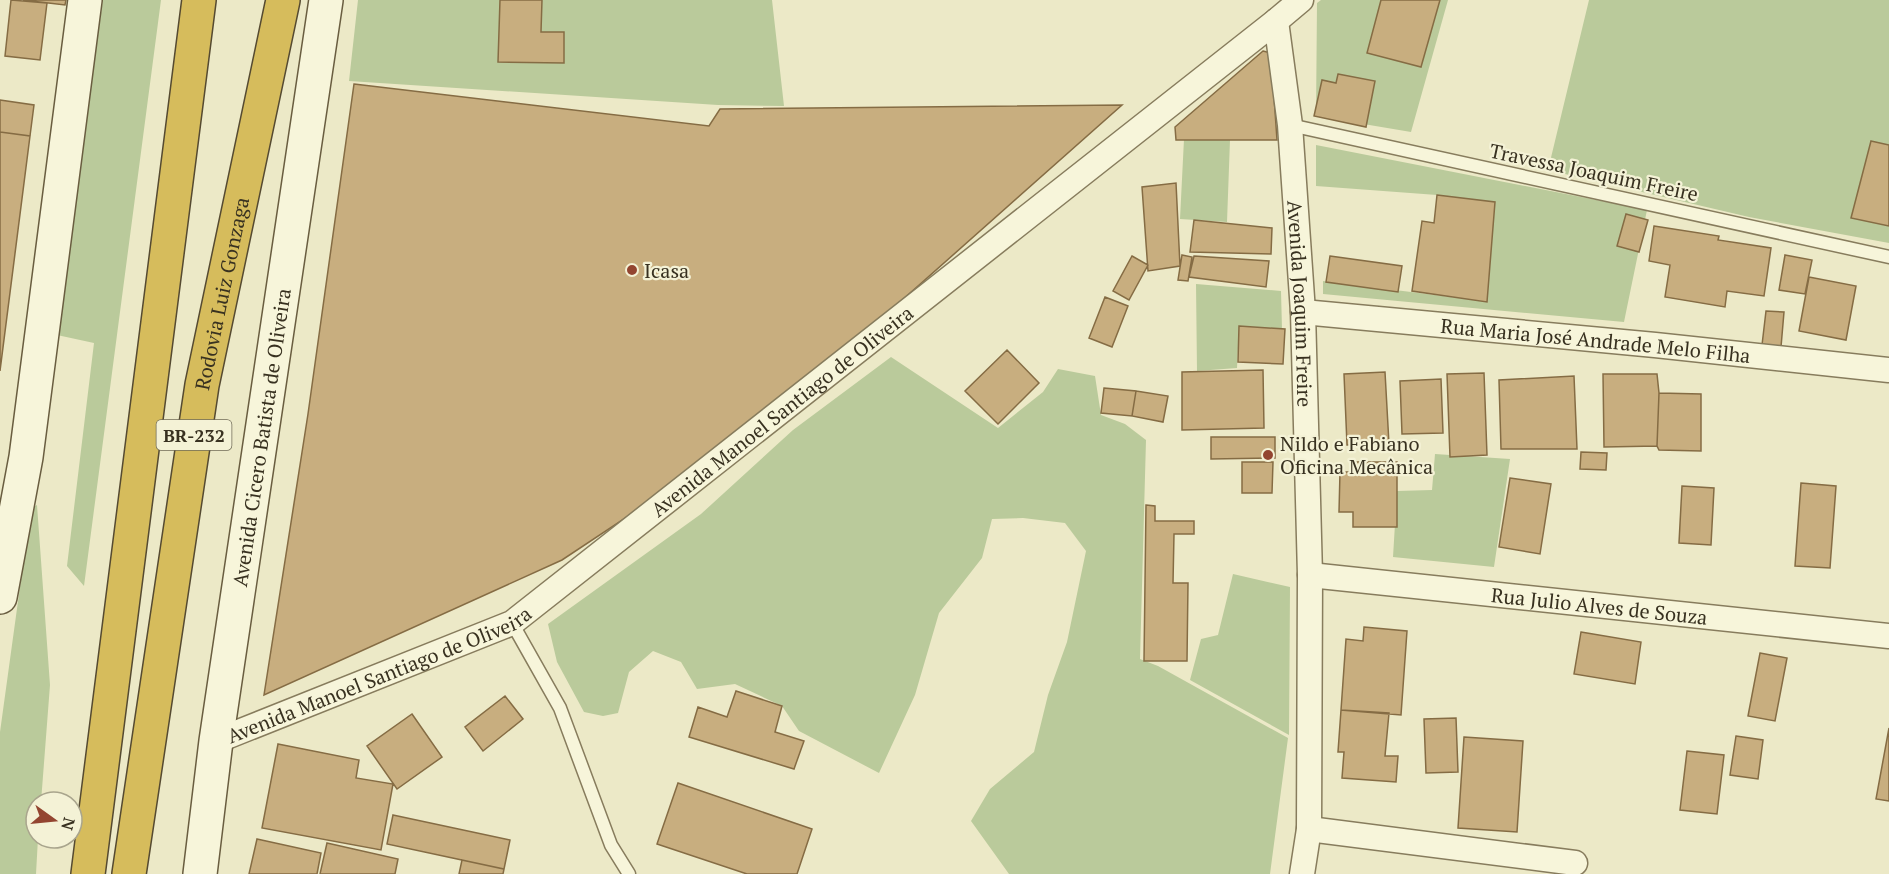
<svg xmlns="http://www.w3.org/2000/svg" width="1889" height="874" font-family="'PT Serif',serif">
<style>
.green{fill:#baca9b}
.building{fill:#c8ae7f;stroke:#856c44;stroke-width:1.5}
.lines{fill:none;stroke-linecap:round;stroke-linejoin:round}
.lane-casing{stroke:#877c5d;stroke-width:15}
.street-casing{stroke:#877c5d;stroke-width:27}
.secondary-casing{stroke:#695d40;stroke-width:36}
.highway-casing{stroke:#554a31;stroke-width:36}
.lane{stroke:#f7f5da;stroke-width:12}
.street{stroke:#f7f5da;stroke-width:24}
.secondary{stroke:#f7f5da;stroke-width:33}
.highway{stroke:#d6bc5c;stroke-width:33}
.poi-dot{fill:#934530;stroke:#f4f2d6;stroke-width:2}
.labels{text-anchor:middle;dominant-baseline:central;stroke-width:4.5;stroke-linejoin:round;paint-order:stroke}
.shield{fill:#f4f2d6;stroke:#706b57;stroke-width:1.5}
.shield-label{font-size:18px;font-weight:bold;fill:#383120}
.street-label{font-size:20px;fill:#383120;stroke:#f4f2d6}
.poi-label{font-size:20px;fill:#383120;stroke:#f4f2d6;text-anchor:start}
</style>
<rect width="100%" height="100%" fill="#ece9c7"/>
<path class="green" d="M 103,0 L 161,0 L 84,586 L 67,566 L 94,343 L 57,335 L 81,149 Z
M 358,0 L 772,0 L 784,106 L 718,105 L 349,81 Z
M 1321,0 L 1448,0 L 1411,132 L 1316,116 L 1317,3 Z
M 1589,0 L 1889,0 L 1889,243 L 1749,217 L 1548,170 Z
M 1184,139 L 1230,140 L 1227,222 L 1180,219 Z
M 1316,145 L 1647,210 L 1624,322 L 1323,294 L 1323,281 L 1483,301 L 1495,203 L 1437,195 L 1316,186 Z
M 1196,284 L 1281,291 L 1282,329 L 1239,327 L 1237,368 L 1197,371 Z
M 891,357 L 998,428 L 1043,392 L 1058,369 L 1095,376 L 1101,415 L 1125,424 L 1146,440 L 1140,659 L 1158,666 L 1288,738 L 1270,874 L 1009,874 L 971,821 L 990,789 L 1034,752 L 1048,695 L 1067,642 L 1086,551 L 1065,523 L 1023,518 L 992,519 L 982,558 L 939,613 L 915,695 L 879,773 L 799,731 L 782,706 L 735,684 L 697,689 L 681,662 L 653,651 L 629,672 L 618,713 L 603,716 L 584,712 L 557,662 L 548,624 L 701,514 L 793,430 Z
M 1435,454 L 1510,459 L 1494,567 L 1393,557 L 1397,491 L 1432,490 Z
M 37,505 L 50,685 L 41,802 L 36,802 L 36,838 L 38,838 L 36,874 L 0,874 L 0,732 L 27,536 L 27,510 Z
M 1233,574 L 1290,587 L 1289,735 L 1190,680 L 1201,639 L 1218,635 Z"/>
<path class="building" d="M 11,0 L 47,3 L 40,60 L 5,56 Z
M 23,0 L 66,0 L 65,5 Z
M 500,0 L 542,0 L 541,32 L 564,32 L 564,63 L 498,62 Z
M 1381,0 L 1440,0 L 1421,67 L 1367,53 Z
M 1263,51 L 1271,53 L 1277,140 L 1176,140 L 1175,127 Z
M 1338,74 L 1375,81 L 1366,127 L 1314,116 L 1322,80 L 1336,83 Z
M 354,84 L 709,126 L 720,109 L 1122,105 L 749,436 L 562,560 L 264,695 L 308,414 Z
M 0,100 L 34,105 L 30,136 L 0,132 Z
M 0,132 L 30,136 L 0,371 Z
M 1871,141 L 1889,145 L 1889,226 L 1851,218 Z
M 1176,183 L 1180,266 L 1148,271 L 1142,187 Z
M 1437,195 L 1495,202 L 1487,302 L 1412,291 L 1422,221 L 1434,223 Z
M 1626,214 L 1648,220 L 1639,252 L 1617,246 Z
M 1194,220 L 1272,228 L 1271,254 L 1190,252 Z
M 1654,226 L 1719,236 L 1718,240 L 1771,248 L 1764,296 L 1727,291 L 1725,307 L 1665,297 L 1670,265 L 1649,261 Z
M 1182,255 L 1192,257 L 1188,281 L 1178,280 Z
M 1785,255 L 1812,260 L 1805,294 L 1779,290 Z
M 1132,256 L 1148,265 L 1129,300 L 1113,291 Z
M 1194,256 L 1269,261 L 1266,287 L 1189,277 Z
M 1330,256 L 1402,266 L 1398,292 L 1326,282 Z
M 1809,277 L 1856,286 L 1846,340 L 1799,331 Z
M 1105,297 L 1128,306 L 1112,347 L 1089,338 Z
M 1766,311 L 1784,312 L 1781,347 L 1762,345 Z
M 1239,326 L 1285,329 L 1283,364 L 1238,362 Z
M 1007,350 L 1039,383 L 998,424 L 965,391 Z
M 1263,370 L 1264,428 L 1182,430 L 1182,372 Z
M 1385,372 L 1389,444 L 1347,445 L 1344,374 Z
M 1484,373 L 1487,455 L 1450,457 L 1447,374 Z
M 1603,374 L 1657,374 L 1659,393 L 1657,446 L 1604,447 Z
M 1574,376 L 1577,449 L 1501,449 L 1499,380 Z
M 1441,379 L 1443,433 L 1402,434 L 1400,381 Z
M 1104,388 L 1136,391 L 1132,416 L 1101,413 Z
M 1136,391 L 1168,396 L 1163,422 L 1132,416 Z
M 1659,393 L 1701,394 L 1701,451 L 1659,450 L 1657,446 Z
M 1211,437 L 1275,437 L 1275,458 L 1211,459 Z
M 1581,452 L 1607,453 L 1606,470 L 1580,469 Z
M 1242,462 L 1273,462 L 1272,493 L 1242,493 Z
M 1353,462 L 1397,462 L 1397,527 L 1353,527 L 1353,512 L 1339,512 L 1340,472 L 1353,472 Z
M 1510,478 L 1551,484 L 1540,554 L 1499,547 Z
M 1801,483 L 1836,486 L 1830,568 L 1795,566 Z
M 1682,486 L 1714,488 L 1711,545 L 1679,543 Z
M 1146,505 L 1155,506 L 1155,521 L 1194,521 L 1194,534 L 1174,534 L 1173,583 L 1188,583 L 1187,661 L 1144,661 Z
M 1364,627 L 1407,631 L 1401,715 L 1341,710 L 1346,639 L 1363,641 Z
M 1581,632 L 1641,642 L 1635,684 L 1574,674 Z
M 1760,653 L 1787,658 L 1775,721 L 1748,716 Z
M 736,691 L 782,706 L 775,732 L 804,741 L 794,769 L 689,737 L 698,707 L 727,717 Z
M 505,696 L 523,719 L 483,751 L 465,727 Z
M 1341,710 L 1389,713 L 1385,756 L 1398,756 L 1396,782 L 1342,778 L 1344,752 L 1338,752 Z
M 412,714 L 442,757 L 397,789 L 367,746 Z
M 1456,718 L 1458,772 L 1426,773 L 1424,719 Z
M 1889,728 L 1889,801 L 1876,799 Z
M 1736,736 L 1763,740 L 1758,779 L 1730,775 Z
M 1464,737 L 1523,741 L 1517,832 L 1458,828 Z
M 278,744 L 359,760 L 356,778 L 393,784 L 381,850 L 262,828 Z
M 1687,751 L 1724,755 L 1717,814 L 1680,810 Z
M 678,783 L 812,829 L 797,874 L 747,874 L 657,844 Z
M 393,815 L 510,840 L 504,869 L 387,844 Z
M 257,839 L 321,853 L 317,874 L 249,874 Z
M 327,843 L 398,859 L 395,874 L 320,874 Z
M 462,860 L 504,869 L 503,874 L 459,874 Z"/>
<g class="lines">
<g class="lane-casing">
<path id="lane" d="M 1290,125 L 1889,257
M 512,623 L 560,708 L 611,845 L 629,874"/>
</g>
<g class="street-casing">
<g id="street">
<path id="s1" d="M 1276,21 L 1290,125 L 1303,312 L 1310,575 L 1309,829 L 1302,874"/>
<path id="s2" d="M 1303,312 L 1655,345 L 1889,370"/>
<path id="s3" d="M 1310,575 L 1889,636"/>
<path id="s4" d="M 216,741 L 512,623 L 1276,21 L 1301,0"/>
<path d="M 1309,829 L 1575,863"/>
</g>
</g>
<g class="secondary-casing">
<g id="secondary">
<path d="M 0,597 L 26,457 L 85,0"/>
<path id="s5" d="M 200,874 L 216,741 L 326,0"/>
</g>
</g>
<g class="highway-casing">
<g id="highway">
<path d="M 88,874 L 199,0"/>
<path id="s6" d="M 129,874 L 202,385 L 283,0"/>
</g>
</g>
<use href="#lane" class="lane"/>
<use href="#street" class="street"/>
<use href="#secondary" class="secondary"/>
<use href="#highway" class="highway"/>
</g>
<g class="poi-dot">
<circle cx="632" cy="270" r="6"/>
<circle cx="1268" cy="455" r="6"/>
</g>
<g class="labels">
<rect class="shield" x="156.5" y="420" width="75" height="30" rx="4.5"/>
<g class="shield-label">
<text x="194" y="435">BR-232</text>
</g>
<g class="street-label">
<text transform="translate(1594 172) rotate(12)">Travessa Joaquim Freire</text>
<text stroke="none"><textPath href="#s6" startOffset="588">Rodovia Luiz Gonzaga</textPath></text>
<text stroke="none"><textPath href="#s1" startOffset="284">Avenida Joaquim Freire</textPath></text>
<text stroke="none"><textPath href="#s2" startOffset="294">Rua Maria José Andrade Melo Filha</textPath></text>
<text stroke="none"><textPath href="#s4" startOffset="662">Avenida Manoel Santiago de Oliveira</textPath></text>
<text stroke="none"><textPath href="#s5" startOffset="441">Avenida Cicero Batista de Oliveira</textPath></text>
<text stroke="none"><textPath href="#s3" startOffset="291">Rua Julio Alves de Souza</textPath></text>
<text stroke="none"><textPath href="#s4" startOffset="176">Avenida Manoel Santiago de Oliveira</textPath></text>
</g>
<g class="poi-label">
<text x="644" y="270">Icasa</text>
<text x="1280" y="443">Nildo e Fabiano<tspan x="1280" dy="23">Oficina Mecânica</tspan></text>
</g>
</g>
<g transform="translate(54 820) rotate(105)"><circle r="28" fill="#f4f2d6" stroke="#a9a58d" stroke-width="1.5"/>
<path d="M0-4.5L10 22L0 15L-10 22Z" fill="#934530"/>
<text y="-9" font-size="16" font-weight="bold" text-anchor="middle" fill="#383120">N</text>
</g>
</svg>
